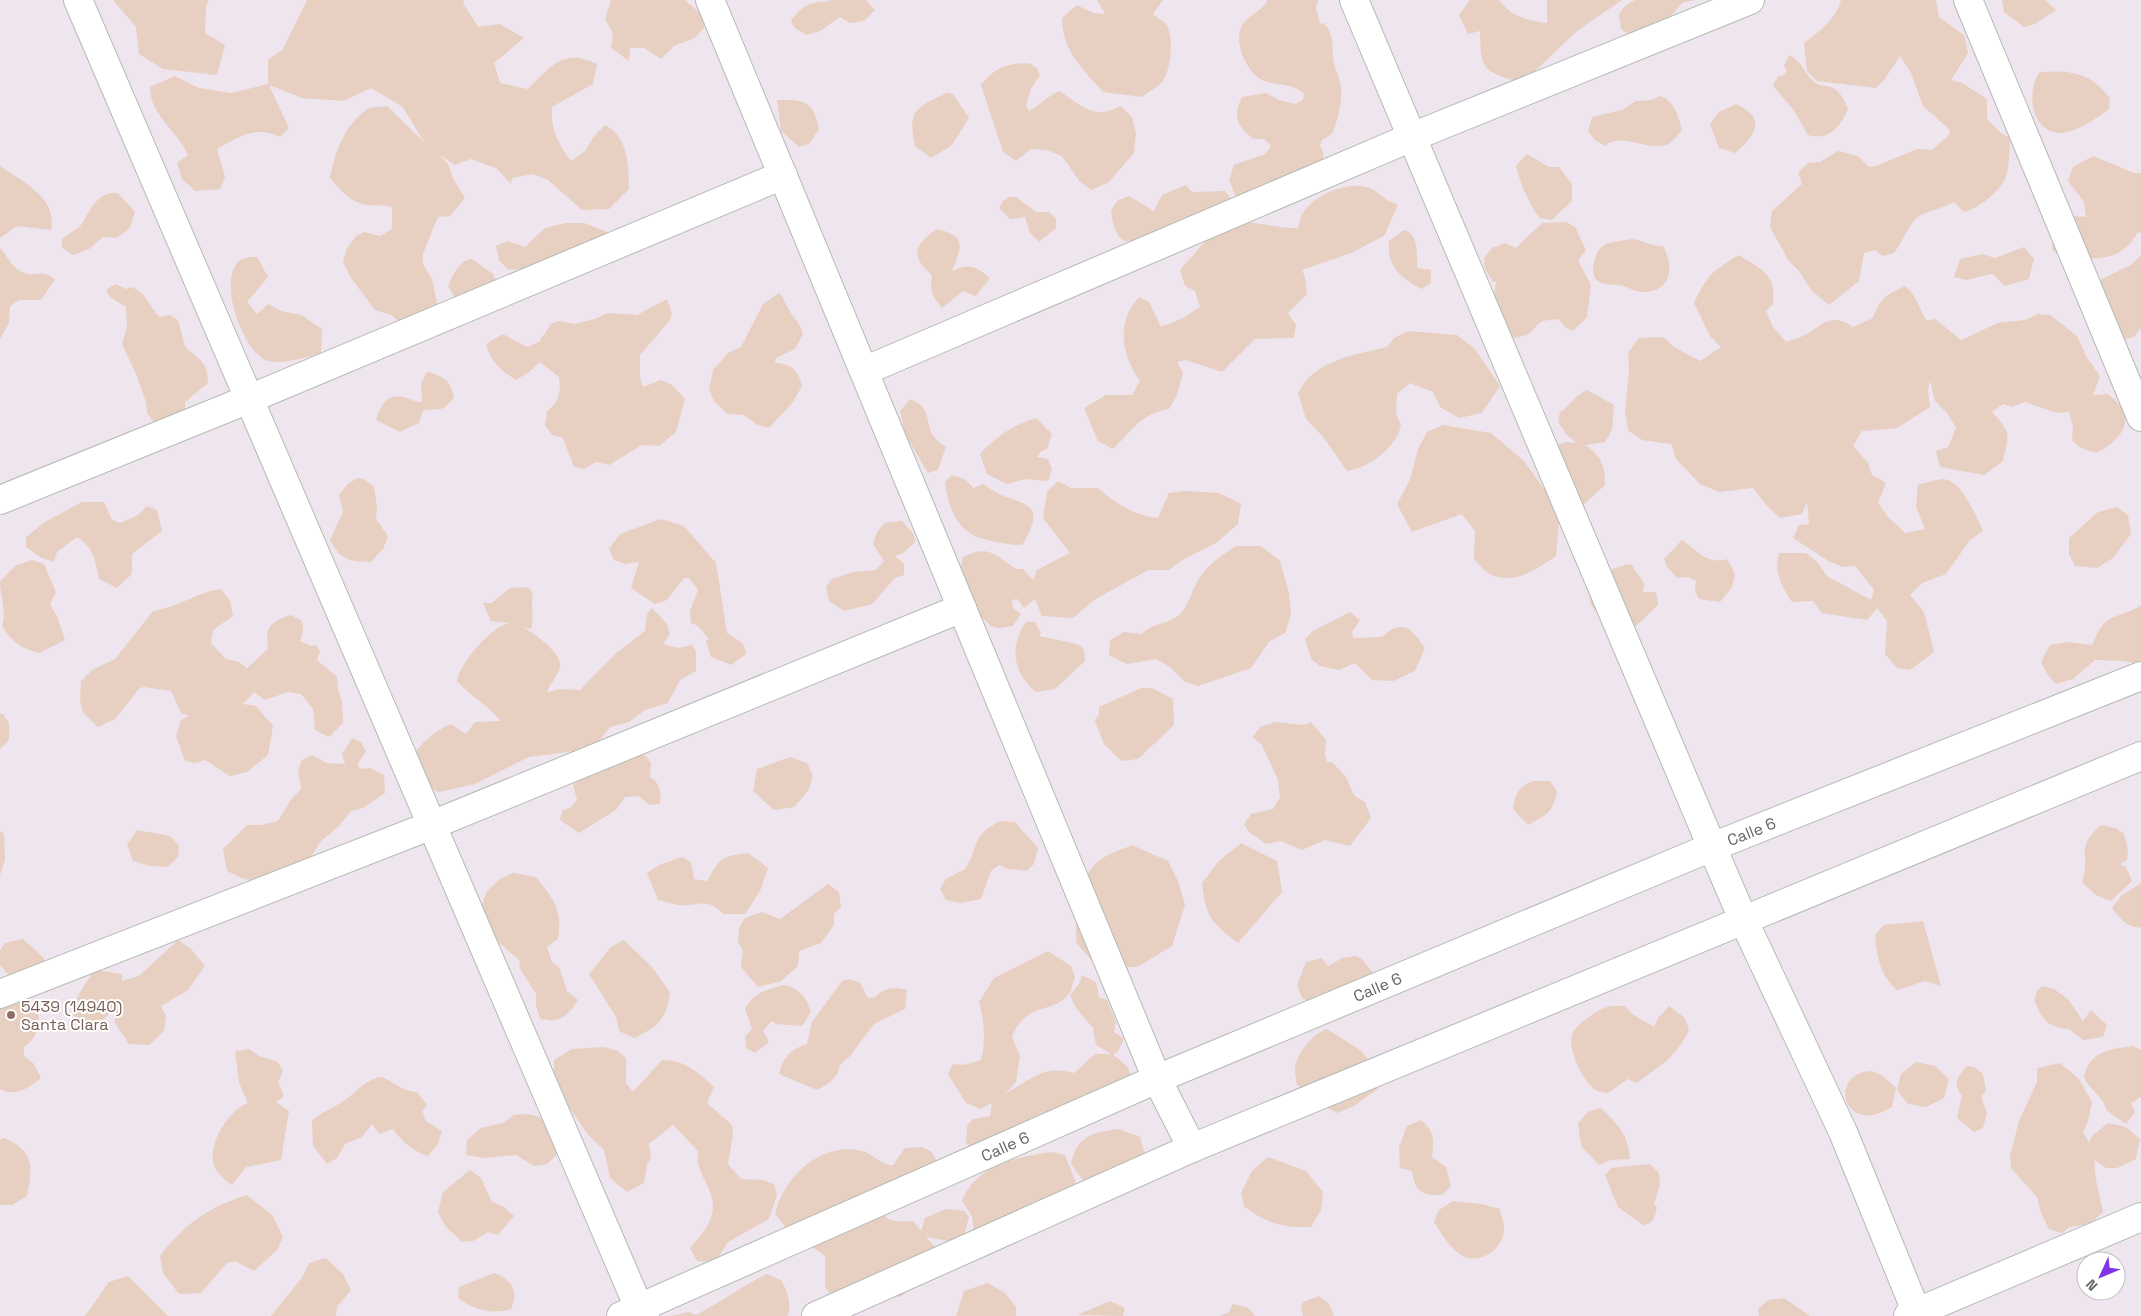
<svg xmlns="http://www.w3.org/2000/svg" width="2141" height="1316" font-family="'Space Grotesk',sans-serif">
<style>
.green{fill:#e7cfc2}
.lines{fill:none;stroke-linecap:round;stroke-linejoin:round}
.street-casing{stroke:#b3bab3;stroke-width:30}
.street{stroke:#fff;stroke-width:28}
.education-dot{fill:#8d6e63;stroke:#fff;stroke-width:2}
.labels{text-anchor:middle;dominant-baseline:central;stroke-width:4;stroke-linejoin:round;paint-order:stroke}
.street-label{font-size:16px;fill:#5e665d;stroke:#fff}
.education-label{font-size:16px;fill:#785e54;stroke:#fff;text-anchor:start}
</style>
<rect width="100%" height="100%" fill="#efe5ee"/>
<path class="green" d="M 113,0 L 209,0 L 206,7 L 205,33 L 225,45 L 217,75 L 163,69 L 139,54 L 136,27 Z
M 307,0 L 464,0 L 463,3 L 478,27 L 500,24 L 524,38 L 494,63 L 500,83 L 528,89 C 552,65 563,48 597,64 L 593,84 L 552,107 C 550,128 558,144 571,161 L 585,151 L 595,135 L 605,125 C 629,138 628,164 629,189 L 609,209 L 582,210 L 548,180 L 533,174 L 512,178 L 511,184 L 496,168 L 471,159 L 455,165 L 440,155 L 448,164 L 453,178 L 465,198 L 450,216 L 438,217 L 423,254 L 423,264 L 432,279 L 439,313 L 408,329 L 391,315 L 375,310 L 351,278 L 343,262 L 346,250 L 356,236 L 364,232 L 380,236 L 392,229 L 392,207 C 383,205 377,206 368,205 C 352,204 339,189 330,178 C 335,151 345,124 369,108 L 387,106 L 424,142 L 403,107 L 371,88 L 343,101 L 302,98 L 269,85 L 289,128 L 280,137 C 256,125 238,137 217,149 L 225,177 L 220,189 L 195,191 L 182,179 L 177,163 L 188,155 C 179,132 150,116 150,87 L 175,76 L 199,88 L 231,93 L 268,84 L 268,60 L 283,49 Z
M 611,0 L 685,0 L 703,16 L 704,28 L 695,38 L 674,46 L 661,59 L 644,48 L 630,48 L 629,61 L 611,48 L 613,33 L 605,19 Z
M 830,0 L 866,0 L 875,10 L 864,21 L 850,23 L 840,17 L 820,31 L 806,35 L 795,28 L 791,21 C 796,12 807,3 818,2 C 823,1 825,3 830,0 Z
M 1097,0 L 1163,0 L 1153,14 C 1157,18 1165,21 1167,26 C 1174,38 1171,73 1161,83 C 1156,88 1148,92 1142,97 L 1103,92 C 1082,68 1063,52 1062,18 L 1077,5 L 1093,13 L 1105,14 Z
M 1268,0 L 1318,0 L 1316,8 L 1320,24 L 1324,23 C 1337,38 1330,50 1335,67 C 1336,72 1339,76 1340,81 C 1344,97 1338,120 1332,134 L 1322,140 L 1320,146 L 1323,151 L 1323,165 L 1248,207 L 1235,195 L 1229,180 L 1234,165 L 1265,154 L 1271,146 L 1264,139 L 1253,139 C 1237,125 1232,117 1242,97 L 1266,93 L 1279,100 L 1295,104 L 1303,100 L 1304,93 C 1288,82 1276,86 1264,81 C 1246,73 1232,40 1243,24 C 1250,14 1262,11 1268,0 Z
M 1470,0 L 1499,0 C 1511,16 1527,21 1547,23 L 1547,0 L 1622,0 L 1577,31 L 1536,70 L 1518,82 C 1481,70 1481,69 1480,31 L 1468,34 L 1459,15 Z
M 1635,0 L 1695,0 L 1682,3 L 1651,40 L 1633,37 L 1621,29 L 1619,14 L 1626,5 Z
M 1841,0 L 1936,0 L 1939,17 L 1964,35 L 1968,53 L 1951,80 L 1962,83 L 1987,99 L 1987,119 L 2001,133 L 2010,138 C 2009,150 2010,170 2004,181 C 1996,194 1979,208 1964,212 L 1954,202 C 1943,208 1931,210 1921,215 C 1910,220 1902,243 1894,253 L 1882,256 L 1875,250 L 1864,253 L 1859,281 L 1829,305 L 1812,291 L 1799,271 L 1789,261 L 1770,227 L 1772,211 L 1802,184 L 1798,173 L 1808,163 L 1820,162 L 1838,151 L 1858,156 L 1869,167 L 1876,166 L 1917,149 L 1932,150 L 1948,136 L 1950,130 L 1923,106 L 1911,73 L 1900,56 L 1884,80 L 1876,88 L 1817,81 L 1807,71 L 1804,43 C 1819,32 1836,19 1841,0 Z
M 2002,0 L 2045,0 L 2056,10 L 2035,24 L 2024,27 L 2004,12 Z
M 1789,55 C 1803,61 1804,75 1816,83 C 1819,86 1823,85 1827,86 C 1839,88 1844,99 1848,109 C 1840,127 1830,141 1808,135 L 1793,109 L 1773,86 L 1778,76 L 1784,75 L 1787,71 L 1784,66 Z
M 1029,63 L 1037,68 L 1040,75 L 1031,89 L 1026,105 L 1029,111 C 1041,105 1047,96 1059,91 C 1081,105 1094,121 1120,106 L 1132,117 L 1136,134 L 1134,153 L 1109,182 L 1092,190 L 1080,182 L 1062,156 L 1047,150 L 1031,149 L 1016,161 L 1003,152 L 981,85 C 997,66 1005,64 1029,63 Z
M 2040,72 C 2071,70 2090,72 2110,98 L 2109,109 C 2098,118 2075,133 2060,133 C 2030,132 2026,90 2040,72 Z
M 947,93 L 953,94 L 969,118 L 952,145 L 931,158 L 915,146 C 907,109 916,108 947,93 Z
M 1660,96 C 1674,100 1679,117 1682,130 C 1678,134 1673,142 1668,144 C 1647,153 1623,131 1605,146 L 1595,140 L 1588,131 L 1592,117 L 1622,110 L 1636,101 L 1651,100 Z
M 777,100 C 805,100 813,100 819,129 L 809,144 L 799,147 L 781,131 Z
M 1736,104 C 1767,118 1756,135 1735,153 L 1719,148 L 1710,124 L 1719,112 Z
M 1527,154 L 1549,167 L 1559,167 L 1572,184 L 1572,201 L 1552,220 L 1540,218 C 1528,204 1521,184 1516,166 Z
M 2093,156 L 2134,173 L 2141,173 L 2141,233 L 2138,232 C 2119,265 2096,257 2062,259 L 2052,249 L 2054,231 L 2069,216 L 2086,217 L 2084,202 L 2068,181 L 2073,167 Z
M 0,166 C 23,182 58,198 51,230 L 17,226 L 0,238 Z
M 1186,185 L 1192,192 L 1225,191 L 1240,210 L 1242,222 C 1263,223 1277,228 1298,228 C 1300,223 1300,217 1303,213 C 1315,194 1351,179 1372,189 C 1382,195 1386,202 1398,204 L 1384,236 L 1351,253 L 1302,270 L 1305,277 L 1307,294 L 1288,313 L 1296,325 L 1294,338 L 1255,339 L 1222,372 L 1186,360 L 1177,362 L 1183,373 L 1177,395 L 1169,409 C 1140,414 1133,430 1113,449 L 1098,441 L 1084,408 L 1106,395 L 1132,395 L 1140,381 C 1121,354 1116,323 1139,297 L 1149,302 L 1161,327 L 1183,318 L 1200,307 L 1195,291 L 1185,286 L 1180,270 L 1217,228 L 1148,237 L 1144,235 C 1121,252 1114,233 1111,211 L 1117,201 L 1129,196 L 1154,211 L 1162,195 Z
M 111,193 L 118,193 L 135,212 L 130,228 L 117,238 L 103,237 L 89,249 L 73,255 L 62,248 L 62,239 C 67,234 77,230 81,225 C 90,212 94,197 111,193 Z
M 1009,197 L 1016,197 L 1036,212 L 1049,212 L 1056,219 L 1056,228 L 1039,242 L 1030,233 L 1025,217 L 1010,219 L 999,208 L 1003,201 Z
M 1566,222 L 1575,227 L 1586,250 L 1578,260 L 1591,285 L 1587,317 L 1573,331 L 1565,327 L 1558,319 L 1542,321 L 1527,335 L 1514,338 L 1506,330 L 1493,305 L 1496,281 L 1493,282 L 1485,269 L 1484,258 L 1492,248 L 1505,243 L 1516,248 L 1542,223 Z
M 565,223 L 584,223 L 610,233 C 579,246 543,269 509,270 L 499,261 L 496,246 L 507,241 L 525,247 L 545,228 Z
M 938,229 C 968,237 961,248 952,271 C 970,263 975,266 990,278 L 976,296 L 963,291 L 942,308 C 933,297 929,290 932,276 C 928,271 922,266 919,260 C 912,247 928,234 938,229 Z
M 1404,230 C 1419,234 1417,255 1417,268 L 1431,270 L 1431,283 L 1422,289 C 1401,279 1386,265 1389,241 Z
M 1632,239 C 1644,240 1651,247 1663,246 C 1675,268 1671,292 1642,292 C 1635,292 1630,288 1623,286 C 1608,283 1589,288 1594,263 C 1598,240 1612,243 1632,239 Z
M 2024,247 L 2034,259 L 2029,279 L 2005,286 L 1992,274 L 1966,280 L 1954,277 L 1960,259 L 1982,254 L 1995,258 Z
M 0,248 C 8,256 12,270 25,273 C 37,277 41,269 55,279 L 41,300 L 19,300 L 10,306 L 9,323 L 0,339 Z
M 1739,255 C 1762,270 1777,274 1773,304 L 1766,311 L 1773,327 L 1786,342 C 1794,339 1806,336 1813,330 C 1827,320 1836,315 1853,327 L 1873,318 C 1880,298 1886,295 1905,286 C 1918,297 1918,307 1927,321 L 1935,319 L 1961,340 L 1998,323 L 2025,320 L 2038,314 L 2050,315 L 2077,336 L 2086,356 L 2100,376 L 2093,395 L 2108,394 C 2114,400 2125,408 2125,417 C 2127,434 2109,447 2096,453 L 2079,447 L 2072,440 L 2073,428 L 2069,412 L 2057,413 L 2025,402 L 2012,407 L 2003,404 L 1992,412 C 2012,434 2009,433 2003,461 L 1984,475 L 1940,467 L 1936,451 L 1948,447 L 1956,428 L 1947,413 L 1935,401 L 1930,381 L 1928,389 L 1930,407 L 1897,428 L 1862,431 L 1853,446 L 1868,463 L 1872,475 L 1886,483 L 1878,503 L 1888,517 L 1905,533 L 1925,529 L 1916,507 L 1918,485 C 1925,483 1934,480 1942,479 C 1961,479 1976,516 1983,531 L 1970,540 L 1946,574 L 1922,583 L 1910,595 L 1924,612 L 1934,652 L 1910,670 L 1897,668 L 1885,654 L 1887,621 L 1877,608 L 1867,620 L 1822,613 L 1813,601 L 1792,602 C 1781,584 1774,574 1779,553 L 1806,553 L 1817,562 L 1827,576 L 1871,600 L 1874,590 L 1855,566 L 1843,567 L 1830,562 L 1793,538 L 1799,525 L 1809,524 L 1807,502 L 1802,514 L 1780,518 L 1767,506 L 1753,488 L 1719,492 L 1700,484 L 1676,459 L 1671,444 L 1642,440 L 1628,430 L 1625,410 L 1629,371 L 1628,353 L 1639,338 L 1663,337 L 1674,347 L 1700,361 L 1721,347 L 1710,336 L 1694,303 C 1708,274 1712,271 1739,255 Z
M 2141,255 L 2141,328 L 2134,337 L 2123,340 L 2089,290 L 2100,280 L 2131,265 Z
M 257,257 L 268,277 L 247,302 L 257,314 L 268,304 L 281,311 L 301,315 L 322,329 L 321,353 C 308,357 281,365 268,361 C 244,355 214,276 242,259 C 246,257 253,257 257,257 Z
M 472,259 L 493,274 L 500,293 L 455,298 L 448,286 C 453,275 459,260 472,259 Z
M 115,284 L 126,289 L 131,287 C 148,293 148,306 160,317 L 170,315 L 178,320 L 185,346 C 198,360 208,360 208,383 L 185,402 L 185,419 L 160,424 L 153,421 L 147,413 L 146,402 L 136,374 L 122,344 L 127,327 L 126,307 L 110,297 L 106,290 Z
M 779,293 C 784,298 784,302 788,308 C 794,319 799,321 803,334 L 795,349 L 776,358 L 775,363 C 792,364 798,370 802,386 L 793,402 L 769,428 L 756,424 L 744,415 L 727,414 L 714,401 L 709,390 L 713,370 L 728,353 L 741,347 L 763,304 Z
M 667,299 L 672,313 L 670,320 L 640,355 L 640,377 L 643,387 L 661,380 L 672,385 L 685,399 L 676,432 L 659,446 L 642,445 L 609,465 L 596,462 L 584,469 L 574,467 L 563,438 L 552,435 L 545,425 L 547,411 C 560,401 561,392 559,377 L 540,362 L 529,372 L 516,380 C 500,370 492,363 486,344 L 503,334 L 527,347 L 539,342 L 551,324 L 559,321 L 574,324 L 595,319 L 607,313 L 637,315 Z
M 1408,331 L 1457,335 L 1475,349 L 1500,386 L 1482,413 L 1459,418 L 1440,407 L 1433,392 L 1410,383 L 1397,394 L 1396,414 L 1401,426 C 1394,450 1370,467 1347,471 L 1324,438 L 1306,419 L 1298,393 C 1314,360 1354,355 1387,347 L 1394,338 Z
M 427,372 C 443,375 451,381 454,397 C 443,414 439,407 423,411 L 419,423 L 400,432 L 376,420 C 380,407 386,394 403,397 C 409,398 414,402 422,402 L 421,383 Z
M 1587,390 L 1614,405 L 1612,430 L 1605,442 L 1585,445 C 1600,454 1606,467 1605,485 L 1580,508 L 1547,485 L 1539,475 L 1553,447 L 1566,442 L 1577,443 L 1567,435 L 1558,422 L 1560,412 C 1569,408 1573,396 1587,390 Z
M 910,399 C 939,410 917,430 946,447 L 938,470 L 928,473 L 905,434 L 900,411 Z
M 1036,418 L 1052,434 L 1047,449 L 1040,452 L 1037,457 L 1048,459 L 1052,469 L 1048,481 L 1025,479 L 1007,484 L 987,474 L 980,454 C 996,437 1013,425 1036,418 Z
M 1443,425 L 1491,433 L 1524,461 L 1560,511 L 1556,556 C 1537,569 1512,587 1488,573 C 1483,570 1478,563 1474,559 L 1475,531 L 1462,514 L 1412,532 L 1397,504 L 1410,480 L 1418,449 L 1427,432 Z
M 952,475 L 966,480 L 973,488 L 984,484 C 1011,509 1054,493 1022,545 C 1009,545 978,540 968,532 C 954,522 946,498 945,482 Z
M 357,478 L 364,479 L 374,487 L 377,507 L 376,519 L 388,536 L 383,549 L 371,562 C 349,561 341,561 330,540 L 343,512 L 339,495 L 348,484 Z
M 1058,481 L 1071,488 L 1098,488 C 1115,503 1135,516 1158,518 L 1169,493 L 1185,491 L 1219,493 L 1241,504 L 1238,524 L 1216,543 L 1184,559 L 1169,570 L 1148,570 L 1094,600 L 1073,618 L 1042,616 L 1035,599 L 1024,608 L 1017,599 L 1012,600 L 1013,608 L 1021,614 L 1013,626 L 998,628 L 991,626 L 978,614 L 960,570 L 963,557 C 989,544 995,555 1016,569 L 1023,569 L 1033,580 L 1037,570 L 1070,553 L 1043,518 L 1047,492 Z
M 82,502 L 104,502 L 112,520 L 120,523 L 138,515 L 147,506 L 157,510 L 162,531 L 132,554 L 132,574 L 117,588 L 99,579 C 95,559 94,548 77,537 L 57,552 L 54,562 L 40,557 L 26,547 L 26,537 L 45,522 Z
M 2117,507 L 2128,515 L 2131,534 L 2113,558 L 2097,568 L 2075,566 L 2069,554 L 2069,538 L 2098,512 Z
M 661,519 L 684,526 L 716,563 L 727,633 L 742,643 L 747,653 L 731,665 L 711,657 L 706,641 L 709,639 L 698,626 L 691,623 L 690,611 L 698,590 L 689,578 L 684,578 L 667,600 L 655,604 L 631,588 L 639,562 L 625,564 L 614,560 L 609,549 L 620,534 Z
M 902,521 L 914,535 L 915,542 L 902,554 L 895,556 L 904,564 L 904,575 L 895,578 L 872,604 L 844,611 L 829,601 L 826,587 L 832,579 L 853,572 L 876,570 L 884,561 L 873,544 L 877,532 L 885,523 Z
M 1682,540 C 1698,551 1707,565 1727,559 L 1735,574 L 1732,587 L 1720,602 L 1699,599 L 1695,592 L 1696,581 L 1688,577 L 1677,578 L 1667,567 L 1664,559 Z
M 1236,546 L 1261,546 L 1280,561 L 1289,593 L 1291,614 L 1285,633 L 1269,642 L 1251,668 L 1198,686 L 1184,681 L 1170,667 L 1156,659 L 1127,664 L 1109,655 L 1110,640 L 1124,632 L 1142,634 C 1151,623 1167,625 1179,615 C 1188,608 1191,592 1197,582 C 1207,565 1220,556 1236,546 Z
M 32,560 L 44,564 L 56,592 L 50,605 L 57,616 L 65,640 L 39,653 C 20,648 12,642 2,626 C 7,610 0,597 0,581 L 15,566 Z
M 1631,564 L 1645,585 L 1642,592 L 1656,592 L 1658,605 L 1634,628 L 1606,624 L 1591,605 L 1588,590 C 1600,575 1611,567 1631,564 Z
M 528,587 L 533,593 C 530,605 535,617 531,629 L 523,627 C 533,633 563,653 560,667 C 558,675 550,684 547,692 L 561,689 L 580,690 L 615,654 L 645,631 L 647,614 L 652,608 L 667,624 L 670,634 L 663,644 L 678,648 L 692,645 L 696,652 L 696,671 L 680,680 L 668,703 L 645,710 L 629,722 L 610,727 L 599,741 L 575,751 L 529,757 L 475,784 L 439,792 L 420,783 L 411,758 C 421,743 434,731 451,724 L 466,734 L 475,722 L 501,721 C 488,705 470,696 457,681 C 460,663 491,626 510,623 L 491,621 L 483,603 L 492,603 L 510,588 Z
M 221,589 L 230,601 L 233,616 L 213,630 L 211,643 L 226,659 L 239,662 L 247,668 L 268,649 C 265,626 270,622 291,615 L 302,621 L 303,632 L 300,641 L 311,646 L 316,645 L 320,651 L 317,660 L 337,677 L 338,690 L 342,701 L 343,723 L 329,737 L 315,730 L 313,709 L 301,694 L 288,692 L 265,700 L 254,692 L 243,704 L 256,706 L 273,726 L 268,755 L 247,772 L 230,776 L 205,760 L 195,763 L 185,761 L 176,736 L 181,720 L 189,716 L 181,713 L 171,691 L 143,687 L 139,689 L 115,719 L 98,727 L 83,713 L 80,700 L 81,681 L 92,670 L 115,659 L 153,611 C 177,608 197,592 221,589 Z
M 2141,605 L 2141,665 L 2124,661 L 2095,660 L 2073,679 L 2056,684 L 2048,675 L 2041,662 L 2050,645 L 2067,642 L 2092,645 C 2095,639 2098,631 2102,626 C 2111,614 2130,614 2141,605 Z
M 1350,612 L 1360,620 L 1352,632 L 1353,638 L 1382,637 C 1403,617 1412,629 1425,648 L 1415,671 L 1393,681 L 1372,680 L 1355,663 L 1339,670 L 1320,666 L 1311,659 L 1305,639 L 1313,631 Z
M 1026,622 L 1035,622 L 1041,633 L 1039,636 L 1077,644 L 1084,649 L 1085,661 L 1055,689 L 1036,692 C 1013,674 1009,646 1026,622 Z
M 1141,688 L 1152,688 L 1173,699 L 1174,725 L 1138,759 L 1121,761 L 1104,744 L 1095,721 L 1099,714 L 1099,707 Z
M 0,713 L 3,714 L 9,723 L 9,740 L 0,749 Z
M 1275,722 L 1304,725 L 1311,722 L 1326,740 L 1325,755 L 1327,762 L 1332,762 C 1336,767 1343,772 1346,777 C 1352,790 1351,796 1365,802 L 1371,818 L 1350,846 L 1325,840 L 1302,850 L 1281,841 L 1266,844 L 1249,832 L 1244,824 L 1251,814 L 1273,809 L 1280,797 L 1278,780 L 1262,745 L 1253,737 L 1260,727 Z
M 352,738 L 361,742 L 366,752 L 358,763 L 359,769 L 370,768 L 384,775 L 385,793 L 363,808 L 351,811 L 339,826 L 320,842 L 308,862 L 261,881 L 244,879 L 227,871 L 223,849 L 247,825 L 261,825 L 278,821 L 292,798 L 301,789 L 298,770 L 302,760 L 312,755 L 326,763 L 345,764 L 342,754 Z
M 635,753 L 646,756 L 651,763 L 650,777 C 660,782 662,794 660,804 L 649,805 L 639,796 L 625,797 L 616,810 L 579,833 L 560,820 L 562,811 L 571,807 L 577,800 L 573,785 L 578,780 L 618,765 Z
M 790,757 L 807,763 L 813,776 L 808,791 L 794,807 L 774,810 L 753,791 L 757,769 Z
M 1533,781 L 1550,781 L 1557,792 C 1553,813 1546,815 1528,825 L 1513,809 C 1515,794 1518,787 1533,781 Z
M 1000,821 L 1015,822 L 1038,848 L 1034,864 L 1026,871 L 1008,869 L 999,865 L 991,871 L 981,899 L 961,903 L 946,900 L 940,889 L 946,879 L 965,869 C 980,845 971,836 1000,821 Z
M 2101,825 L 2116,828 L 2124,834 L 2128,850 L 2127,860 L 2120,864 L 2126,867 L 2132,881 L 2111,901 L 2096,895 L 2082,882 C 2092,852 2073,851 2101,825 Z
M 137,830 L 170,836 L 179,845 L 178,857 L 168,867 L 150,866 L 133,861 L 127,845 Z
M 0,831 L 4,834 L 5,860 L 0,875 Z
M 1241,843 L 1277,861 L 1282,892 L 1238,943 C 1211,922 1206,918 1202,883 L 1219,861 Z
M 1132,845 L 1168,861 L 1178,881 L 1185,905 L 1172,946 L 1137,967 L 1097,967 L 1076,942 C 1077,912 1074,881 1100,860 C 1109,853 1122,850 1132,845 Z
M 748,853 L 768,868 L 760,891 L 745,914 L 724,914 C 705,896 700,907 678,905 C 672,904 665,901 658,900 L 647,873 L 659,865 L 682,857 L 691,862 L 694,879 L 707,881 C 720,858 721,856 748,853 Z
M 513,873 L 536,877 C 553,899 563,909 558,939 L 547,947 L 552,962 L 559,967 L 567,991 L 578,1000 C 567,1017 560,1023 540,1019 L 536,1005 L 536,994 L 519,967 L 520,961 L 487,932 L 481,907 L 487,891 L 500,879 Z
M 2141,883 L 2141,927 C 2129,930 2119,917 2112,908 L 2122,895 Z
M 828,884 L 839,892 L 841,907 L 834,914 L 834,925 L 821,943 L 799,951 L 798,966 L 781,981 L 758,987 L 741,967 L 743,950 L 738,942 L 739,928 L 745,918 L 762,912 L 780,919 Z
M 1923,921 L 1941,986 L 1925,981 L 1897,990 C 1880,975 1877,957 1875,935 L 1884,925 Z
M 23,939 L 44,958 L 48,982 L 18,985 L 0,965 L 0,950 L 5,943 Z
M 178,940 L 191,949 L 205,966 L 188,990 L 161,1006 L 166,1016 L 164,1031 L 149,1045 L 129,1044 L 115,1023 L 115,1008 L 102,1021 L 81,1021 L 72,1014 C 75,997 85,984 95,970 L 122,974 L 122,981 L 139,976 Z
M 624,940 L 651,966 L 670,992 C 667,1019 658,1027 634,1038 L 619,1031 L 616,1017 L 589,974 L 611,947 Z
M 1048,951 L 1071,966 L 1075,977 C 1073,982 1072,988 1070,992 C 1056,1015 1026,1000 1012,1037 L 1020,1056 L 1016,1082 L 1005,1094 C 1030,1080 1043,1064 1074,1073 L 1095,1054 L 1111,1054 L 1096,1045 L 1093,1028 L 1076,1008 L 1070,995 L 1079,984 L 1082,975 L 1096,982 L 1099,997 L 1107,1000 L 1116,1022 L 1114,1032 L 1124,1039 L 1118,1051 L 1113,1055 C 1130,1067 1132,1069 1131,1091 L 1102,1103 L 1084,1094 L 1074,1102 L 975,1151 L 966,1143 L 967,1126 L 973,1119 L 990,1116 L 992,1103 L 980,1109 L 966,1103 L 948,1074 L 953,1064 L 964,1065 L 981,1060 C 986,1043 984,1019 979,1002 L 994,978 Z
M 1355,956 L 1362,959 L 1373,973 L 1371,999 L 1309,1002 L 1302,998 L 1297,985 L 1306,962 L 1322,958 L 1328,966 L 1342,958 Z
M 849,979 L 860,983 L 868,998 L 876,997 C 883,987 896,987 907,990 L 905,1009 L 874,1024 L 850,1056 L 840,1065 C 838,1078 828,1084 817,1090 L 779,1074 C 784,1056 790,1050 807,1044 L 812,1022 L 842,981 Z
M 783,985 C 799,988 806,996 811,1012 L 802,1026 L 776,1024 L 772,1021 L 763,1031 L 769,1042 L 755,1053 L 746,1048 L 745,1037 L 752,1029 L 745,1009 C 753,993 766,990 783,985 Z
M 2042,986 L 2054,989 L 2068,999 L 2083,1021 L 2091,1010 L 2107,1025 L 2103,1037 L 2083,1040 L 2069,1029 L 2060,1028 L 2048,1023 L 2041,1015 L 2034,1000 L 2037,991 Z
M 30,1002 L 38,1006 C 39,1024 40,1036 24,1047 L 24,1056 L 34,1064 L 41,1078 C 30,1087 15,1098 0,1089 L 0,1009 L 6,1005 Z
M 1609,1006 L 1625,1006 L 1632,1014 L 1654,1027 L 1658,1018 L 1669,1006 L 1685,1018 L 1689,1030 C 1673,1061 1663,1063 1637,1083 L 1628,1079 L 1608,1093 C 1604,1092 1599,1092 1596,1090 C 1584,1084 1567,1048 1572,1035 C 1577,1022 1597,1011 1609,1006 Z
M 1327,1029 L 1360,1050 L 1374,1066 L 1379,1088 L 1354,1106 L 1337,1113 L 1315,1101 L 1297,1085 C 1296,1080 1295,1074 1295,1069 C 1296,1054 1313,1033 1327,1029 Z
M 2133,1046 L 2141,1050 L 2141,1097 L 2131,1103 L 2135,1112 L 2126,1124 L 2106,1110 C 2104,1096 2089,1090 2084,1077 C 2089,1051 2111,1049 2133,1046 Z
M 604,1047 L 618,1051 L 626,1058 L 626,1083 L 633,1092 L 662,1060 C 685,1060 698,1072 714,1087 L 707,1103 L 732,1125 L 733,1135 L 728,1164 L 741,1179 L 762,1180 L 774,1184 L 777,1195 L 769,1219 L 728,1242 L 715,1262 L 697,1261 L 690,1248 C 708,1227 721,1213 707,1185 C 701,1172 696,1165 698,1151 L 673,1125 L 649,1144 L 651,1158 L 647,1164 L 644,1183 L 627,1192 L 610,1178 L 604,1150 L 589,1136 L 554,1086 L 554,1060 L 572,1049 Z
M 249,1049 L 259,1056 L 278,1062 L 283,1071 L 278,1082 L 284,1096 L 276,1102 L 289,1111 L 281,1160 L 246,1167 L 232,1185 C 224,1179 214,1172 213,1161 C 210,1140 230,1109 248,1103 L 239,1083 L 235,1051 Z
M 1916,1062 L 1935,1066 L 1949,1079 L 1944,1098 L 1926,1107 L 1908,1104 L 1897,1090 L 1901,1074 Z
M 2060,1063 L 2079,1079 L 2092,1102 L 2088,1121 L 2083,1132 L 2089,1142 L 2092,1136 L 2108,1123 L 2126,1127 L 2140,1139 L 2136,1159 L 2117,1168 L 2106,1168 L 2094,1160 L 2096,1180 L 2103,1212 L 2090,1224 L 2069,1227 L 2062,1233 L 2049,1229 L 2041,1213 L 2037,1197 L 2011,1168 L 2010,1156 L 2019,1121 L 2037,1082 L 2037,1068 Z
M 1966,1066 L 1974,1067 L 1983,1074 L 1986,1091 L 1981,1096 L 1987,1113 L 1983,1128 L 1974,1132 L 1957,1118 L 1962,1095 C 1952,1084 1958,1077 1966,1066 Z
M 1871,1071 L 1882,1075 L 1896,1088 L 1892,1107 C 1842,1138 1828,1073 1871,1071 Z
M 382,1077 C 394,1082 404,1092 417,1092 L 427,1105 L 422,1111 L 426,1121 L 442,1131 L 438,1144 L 428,1156 C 413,1151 402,1142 393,1129 L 379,1134 L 372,1124 L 362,1137 L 345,1144 L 337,1158 L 327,1164 L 313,1146 L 312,1121 C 322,1111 334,1108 345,1100 C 358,1091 366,1079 382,1077 Z
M 1601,1108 C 1617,1124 1629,1135 1630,1159 L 1610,1160 L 1599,1165 L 1581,1146 L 1578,1123 L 1588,1112 Z
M 526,1114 C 547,1116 555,1131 561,1150 L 547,1164 L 534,1166 L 516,1155 L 483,1158 L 466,1155 L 467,1140 L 481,1128 L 503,1123 L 514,1115 Z
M 1421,1120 C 1435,1132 1434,1140 1432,1157 L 1446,1167 L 1451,1186 L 1442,1195 C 1421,1196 1415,1191 1412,1171 L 1400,1168 L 1399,1147 L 1407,1126 Z
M 1118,1129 L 1140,1137 L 1146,1158 L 1085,1183 L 1071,1164 C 1077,1136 1091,1133 1118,1129 Z
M 4,1138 C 34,1151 33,1165 27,1196 L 12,1205 L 0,1205 L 0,1140 Z
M 922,1147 L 932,1152 L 938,1164 L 883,1213 C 890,1225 903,1220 914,1222 L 921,1231 L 925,1218 L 946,1209 L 964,1211 L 969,1217 L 964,1235 L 949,1241 L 926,1237 L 940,1253 L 932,1274 L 900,1297 L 878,1295 L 833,1297 L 825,1287 L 825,1256 L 786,1228 L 775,1214 C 783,1177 822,1141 862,1151 C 874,1154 881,1166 893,1165 L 905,1148 Z
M 1052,1152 L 1065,1155 L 1077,1186 L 974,1235 L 972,1216 L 962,1201 C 977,1164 1017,1157 1052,1152 Z
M 1268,1157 L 1306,1171 L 1323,1192 L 1321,1210 L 1311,1227 C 1285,1228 1264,1223 1244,1206 L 1241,1193 L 1252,1171 Z
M 1650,1164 L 1659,1173 L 1660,1185 L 1654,1204 L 1657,1207 C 1655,1217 1654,1223 1643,1225 L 1618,1207 L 1605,1175 L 1611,1168 Z
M 470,1170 L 481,1178 L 492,1202 L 504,1207 L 514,1216 L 498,1235 L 488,1232 L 473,1241 L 462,1242 L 445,1226 L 438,1212 L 443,1192 Z
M 247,1195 L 272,1215 L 283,1237 L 277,1250 L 254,1271 L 235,1261 L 227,1263 L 201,1293 L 179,1294 L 163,1273 L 160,1256 C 184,1224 209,1207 247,1195 Z
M 1453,1201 L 1481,1204 L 1500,1209 C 1501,1215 1504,1222 1504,1229 C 1504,1247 1483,1264 1465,1257 C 1451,1251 1442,1234 1434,1222 L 1439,1210 Z
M 326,1258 L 343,1274 L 351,1290 L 337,1307 L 336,1316 L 271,1316 L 301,1279 L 309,1263 Z
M 494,1273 C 512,1279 519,1291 511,1309 C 492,1315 474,1310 458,1298 L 459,1287 Z
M 767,1274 L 782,1281 C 787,1292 793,1305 787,1316 L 671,1316 L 688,1312 L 696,1315 C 721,1302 742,1286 767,1274 Z
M 128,1276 L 168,1316 L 85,1316 L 109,1282 Z
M 988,1283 L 1005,1293 L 1016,1307 L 1016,1316 L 956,1316 L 964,1291 Z
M 1319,1296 L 1329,1304 L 1334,1316 L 1303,1316 L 1301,1309 L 1303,1302 Z
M 1784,1298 L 1810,1316 L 1759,1316 L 1758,1309 L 1768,1300 Z
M 1110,1301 L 1125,1308 L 1123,1316 L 1077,1315 Z
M 1233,1304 L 1247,1307 L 1255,1316 L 1220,1316 L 1229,1312 Z"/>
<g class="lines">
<g class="street-casing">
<g id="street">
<path d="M 78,0 L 639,1308 L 645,1316"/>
<path d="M 710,0 L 1157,1079 L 1192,1148"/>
<path d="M 1354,0 L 1712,847 L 1743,919 L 1843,1132 L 1918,1316"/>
<path d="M 1968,0 L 2141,417"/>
<path d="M 864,371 L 1412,137 L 1750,0"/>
<path d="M 0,500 L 249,399 L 783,175"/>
<path d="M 0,994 L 432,825 L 962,608"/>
<path id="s1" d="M 621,1316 L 1157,1079 L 1712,847 L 2141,676"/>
<path d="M 816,1316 L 1192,1148 L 2141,756"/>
<path d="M 1908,1316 L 2141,1217"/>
</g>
</g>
<use href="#street" class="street"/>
</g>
<circle class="education-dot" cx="11" cy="1015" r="5"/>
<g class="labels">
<g class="street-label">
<text stroke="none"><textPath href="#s1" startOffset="1230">Calle 6</textPath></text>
<text stroke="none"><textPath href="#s1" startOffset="825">Calle 6</textPath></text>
<text stroke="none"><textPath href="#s1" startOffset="420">Calle 6</textPath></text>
</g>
<g class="education-label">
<text x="21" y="1006">5439 (14940)<tspan x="21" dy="18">Santa Clara</tspan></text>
</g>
</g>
<g transform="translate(2101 1276) rotate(226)"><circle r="24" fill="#ffffff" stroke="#bfc2be"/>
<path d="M0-4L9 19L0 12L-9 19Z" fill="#7f32e9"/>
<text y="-8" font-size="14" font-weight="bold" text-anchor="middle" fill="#5e665d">N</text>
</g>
</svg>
